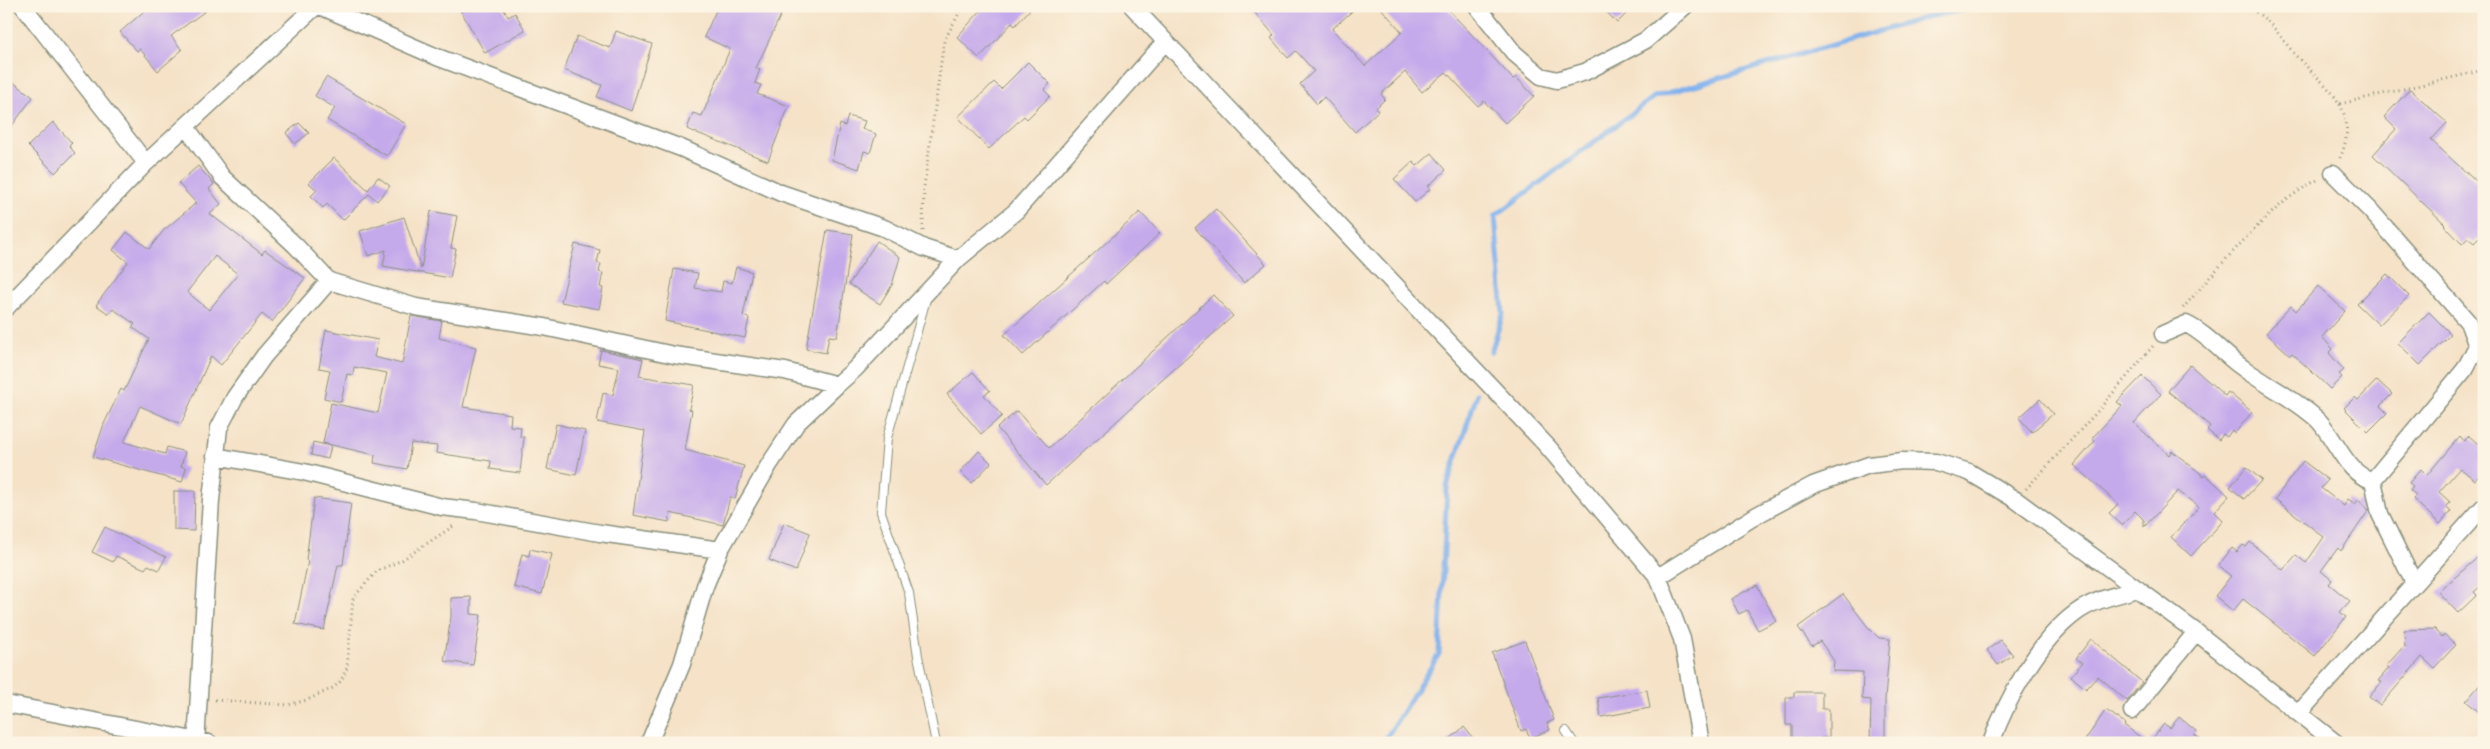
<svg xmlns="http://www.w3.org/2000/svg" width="2490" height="749" font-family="'IM FELL French Canon',serif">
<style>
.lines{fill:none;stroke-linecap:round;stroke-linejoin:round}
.stream{stroke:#82b2ed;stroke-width:5}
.building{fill:#c5aaeb;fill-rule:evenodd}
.lane-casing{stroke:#8a907e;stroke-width:10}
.street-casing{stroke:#8a907e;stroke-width:19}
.path{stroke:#8a907e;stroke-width:3;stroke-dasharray:1 4;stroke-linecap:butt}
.lane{stroke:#fff;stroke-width:8}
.street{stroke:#fff;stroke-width:16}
</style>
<rect width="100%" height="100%" fill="#fcf5e5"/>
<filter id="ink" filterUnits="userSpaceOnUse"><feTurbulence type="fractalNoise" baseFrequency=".02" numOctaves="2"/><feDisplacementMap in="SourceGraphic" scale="10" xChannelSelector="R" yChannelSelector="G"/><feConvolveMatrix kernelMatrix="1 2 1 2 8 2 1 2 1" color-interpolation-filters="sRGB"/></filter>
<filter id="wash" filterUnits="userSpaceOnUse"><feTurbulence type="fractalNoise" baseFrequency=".0096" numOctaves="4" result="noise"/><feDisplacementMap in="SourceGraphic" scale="20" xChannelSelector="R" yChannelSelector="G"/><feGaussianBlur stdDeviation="1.12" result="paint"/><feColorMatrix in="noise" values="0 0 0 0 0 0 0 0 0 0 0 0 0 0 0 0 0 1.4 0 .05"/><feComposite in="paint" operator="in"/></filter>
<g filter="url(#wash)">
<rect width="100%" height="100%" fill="#f5e2c7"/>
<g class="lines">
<path class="stream" d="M 1491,352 L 1503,314 L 1495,216 L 1654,97 L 1928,17 L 1985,6
M 1383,743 L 1439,654 L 1447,486 L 1477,394"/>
</g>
<g id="blocks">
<path class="building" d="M 150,6 L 212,6 L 171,36 L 182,50 L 158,71 L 140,49 L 137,51 L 120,32 Z
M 458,6 L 502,6 L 508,17 L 515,13 L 525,30 L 485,53 Z
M 718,6 L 785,6 L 756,68 L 760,69 L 755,83 L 761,85 L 757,94 L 789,106 L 768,161 L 687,129 L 693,113 L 702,116 L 730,49 L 704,37 Z
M 985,6 L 1033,6 L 1015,26 L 1012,23 L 979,58 L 957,37 Z
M 1249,6 L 1358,6 L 1332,29 L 1365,66 L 1402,32 L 1379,6 L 1445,6 L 1513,79 L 1516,77 L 1534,96 L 1505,123 L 1484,101 L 1478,106 L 1446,72 L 1422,92 L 1405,72 L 1381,94 L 1385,99 L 1376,108 L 1378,111 L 1355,132 L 1324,97 L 1317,104 L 1300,84 L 1314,71 L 1296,51 L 1288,58 L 1271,38 L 1274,35 Z
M 1601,6 L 1634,6 L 1617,23 Z
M 616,31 L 652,44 L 631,111 L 597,97 L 602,85 L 564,70 L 577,36 L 610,48 Z
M 1028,62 L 1050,84 L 1044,90 L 1050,96 L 1027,119 L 1024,116 L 989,149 L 958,117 L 994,82 L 1001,89 Z
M 326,77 L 406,124 L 387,156 L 327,120 L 335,108 L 315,96 Z
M 13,82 L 33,97 L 6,134 L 6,92 Z
M 2410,89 L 2447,123 L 2431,140 L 2484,189 L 2484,233 L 2474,243 L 2468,238 L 2462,244 L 2444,225 L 2445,224 L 2373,155 L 2396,129 L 2384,117 Z
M 848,116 L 865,121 L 862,129 L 876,134 L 870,153 L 864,151 L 859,169 L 832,160 L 840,124 L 845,126 Z
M 53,122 L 72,143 L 69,146 L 75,153 L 55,173 L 28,146 Z
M 299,123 L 309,133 L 295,144 L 286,133 Z
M 1432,153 L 1446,170 L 1428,186 L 1430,189 L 1415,202 L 1394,179 L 1413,162 L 1417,166 Z
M 334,158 L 368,190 L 378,177 L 390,186 L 377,201 L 369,194 L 343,220 L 327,204 L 323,208 L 311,196 L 317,190 L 309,183 Z
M 198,166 L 214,184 L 209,189 L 221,204 L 210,214 L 262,254 L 265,250 L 305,278 L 272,322 L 262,314 L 221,365 L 211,356 L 181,424 L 140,406 L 124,442 L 165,454 L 167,447 L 185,452 L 181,466 L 186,468 L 182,482 L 93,457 L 104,424 L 121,389 L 124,391 L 149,339 L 132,327 L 135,324 L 113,309 L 109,314 L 96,305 L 128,262 L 113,250 L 127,232 L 149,249 L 164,230 L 196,203 L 178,183 ZM 215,256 L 238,274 L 209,310 L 187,292 Z
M 1216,209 L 1266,264 L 1244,283 L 1195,228 Z
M 431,211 L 457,216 L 451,248 L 456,249 L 450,278 L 383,266 L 386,250 L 368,256 L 360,231 L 404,217 L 421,269 Z
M 1140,212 L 1160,233 L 1106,284 L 1104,281 L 1023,355 L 1004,335 Z
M 827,230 L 853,234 L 837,337 L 829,336 L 826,353 L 806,349 Z
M 877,241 L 900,257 L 892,285 L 880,304 L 849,284 Z
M 575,244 L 600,250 L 597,263 L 601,264 L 599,272 L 603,273 L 600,287 L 603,288 L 599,309 L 561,302 Z
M 736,267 L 752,272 L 743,316 L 749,318 L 745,338 L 665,321 L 674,269 L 698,273 L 695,288 L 721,292 L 723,281 L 732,283 Z
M 2387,274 L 2409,296 L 2379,325 L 2357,304 Z
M 2318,286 L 2345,311 L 2322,337 L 2333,349 L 2329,353 L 2344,370 L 2339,374 L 2342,377 L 2330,389 L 2292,353 L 2290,355 L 2266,333 L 2291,306 L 2296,311 Z
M 1213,295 L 1233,316 L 1046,485 L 997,428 L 1017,411 L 1049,448 Z
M 2429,312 L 2451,334 L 2420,365 L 2398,343 Z
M 411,316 L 442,321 L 439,338 L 476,347 L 463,407 L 511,414 L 510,426 L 521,427 L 520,437 L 524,437 L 520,473 L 490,469 L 491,461 L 436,453 L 437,446 L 411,443 L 407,469 L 374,463 L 375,455 L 323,443 L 331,403 L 378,413 L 387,373 L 354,367 L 353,375 L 347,374 L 341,402 L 324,398 L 330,370 L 319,368 L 326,330 L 378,340 L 374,357 L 402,364 Z
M 601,350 L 643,359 L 639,376 L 694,385 L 689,409 L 692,410 L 685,450 L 744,466 L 735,499 L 730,497 L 723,525 L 670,513 L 669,522 L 633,515 L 645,431 L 597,422 L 603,393 L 613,395 L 619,368 L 598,364 Z
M 2190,365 L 2225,396 L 2228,392 L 2252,412 L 2235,433 L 2232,430 L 2227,437 L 2223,434 L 2219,440 L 2207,430 L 2210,426 L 2168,391 Z
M 973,372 L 990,391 L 984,395 L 1002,416 L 981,434 L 947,394 Z
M 2142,376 L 2161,394 L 2134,423 L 2169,455 L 2172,451 L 2204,476 L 2205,474 L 2229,496 L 2214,512 L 2223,521 L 2191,556 L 2171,537 L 2199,507 L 2178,491 L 2144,527 L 2144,520 L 2135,511 L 2122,525 L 2109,513 L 2118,504 L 2074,465 L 2095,441 L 2092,438 L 2122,406 L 2117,402 Z
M 2377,380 L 2392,394 L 2380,406 L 2387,413 L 2368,432 L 2344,408 L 2355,397 L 2358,400 Z
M 2040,399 L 2053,414 L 2032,432 L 2019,418 Z
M 556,424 L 585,431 L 576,475 L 547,469 Z
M 2460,436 L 2464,441 L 2469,436 L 2484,449 L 2484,470 L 2475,480 L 2460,468 L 2439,492 L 2450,502 L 2446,506 L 2451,511 L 2440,524 L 2413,499 L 2416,495 L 2410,490 L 2413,486 L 2409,483 L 2421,469 L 2427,475 Z
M 313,442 L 331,446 L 328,459 L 311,455 Z
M 979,451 L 991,463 L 972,483 L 960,472 Z
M 2303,461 L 2328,480 L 2321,488 L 2344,506 L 2348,499 L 2355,504 L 2358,500 L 2369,510 L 2341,551 L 2338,548 L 2321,571 L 2332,580 L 2329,584 L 2350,601 L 2340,612 L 2346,617 L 2315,656 L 2243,599 L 2233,611 L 2215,596 L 2231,576 L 2218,566 L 2232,548 L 2237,552 L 2243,545 L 2246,547 L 2250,542 L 2283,570 L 2296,555 L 2306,563 L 2324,537 L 2275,499 Z
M 2246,467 L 2262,480 L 2244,499 L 2230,487 Z
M 174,491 L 195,491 L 194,531 L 174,530 Z
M 314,498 L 351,503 L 343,565 L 338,565 L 324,630 L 295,624 L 308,561 L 306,560 Z
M 784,523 L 810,533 L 796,571 L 769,560 Z
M 105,527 L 166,557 L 159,570 L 148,565 L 145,569 L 116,556 L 113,562 L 92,552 Z
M 530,549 L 552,554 L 542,594 L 514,587 L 522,554 L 529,556 Z
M 2484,552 L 2484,583 L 2474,592 L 2477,595 L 2458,613 L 2438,592 Z
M 1757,585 L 1776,621 L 1758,630 L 1747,610 L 1739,614 L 1731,599 Z
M 1843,594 L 1867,626 L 1879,638 L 1890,639 L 1885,699 L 1885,743 L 1870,743 L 1871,700 L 1862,699 L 1863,672 L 1833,671 L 1834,661 L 1820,641 L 1812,646 L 1798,627 Z
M 471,597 L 471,614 L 481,615 L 473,665 L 444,661 L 451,617 L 451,598 Z
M 2435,629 L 2442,637 L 2444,634 L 2456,645 L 2434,668 L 2422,657 L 2380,706 L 2369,697 L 2382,682 L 2378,681 L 2389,668 L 2386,666 L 2404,646 L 2405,647 L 2404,630 Z
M 2091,639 L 2142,682 L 2127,701 L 2098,676 L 2086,689 L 2071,676 L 2082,663 L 2076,658 Z
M 2001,640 L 2013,655 L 1998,665 L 1987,650 Z
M 1525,641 L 1554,720 L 1547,723 L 1550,730 L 1530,738 L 1526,729 L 1521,731 L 1492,653 Z
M 2484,680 L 2484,716 L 2466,701 Z
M 1647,690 L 1650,708 L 1601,717 L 1598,698 Z
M 1794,692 L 1822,692 L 1822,709 L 1829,709 L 1829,738 L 1821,738 L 1821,743 L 1807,743 L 1807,739 L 1792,739 L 1792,725 L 1786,725 L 1786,697 L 1794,697 Z
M 2106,710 L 2125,723 L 2124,725 L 2148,743 L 2083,743 Z
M 2179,717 L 2196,731 L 2194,734 L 2205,743 L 2149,743 L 2164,724 L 2170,728 Z
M 1464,727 L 1477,743 L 1445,743 Z"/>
</g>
</g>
<g filter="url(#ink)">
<use href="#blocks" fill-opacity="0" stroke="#8a907e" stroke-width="1"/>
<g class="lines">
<g class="lane-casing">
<path id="lane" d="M 926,299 L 887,438 L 881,512 L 909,593 L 918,656 L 936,743
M 1566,731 L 1574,743"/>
</g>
<g class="street-casing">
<path id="street" d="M 23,6 L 146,163
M 320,6 L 437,57 L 681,148 L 781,193 L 884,228 L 924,248 L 958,259
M 1132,6 L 1548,447 L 1658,577 L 1682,639 L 1701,743
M 1477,6 L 1514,53 L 1541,76 L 1557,80 L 1585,72 L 1646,40 L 1685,6
M 186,127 L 222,177 L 295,245 L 329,281 L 416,307 L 544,327 L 674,355 L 785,371 L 837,385 L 855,369 L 958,259 L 1016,211 L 1165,42
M 2333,173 L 2370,210 L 2468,322 L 2477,346 L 2465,369 L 2373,480
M 6,308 L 146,163 L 316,6
M 2163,334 L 2186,324 C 2207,334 2223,354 2243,368 C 2267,386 2296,399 2318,420 C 2335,437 2347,476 2373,480 L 2380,514 L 2414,583
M 215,456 L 304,472 L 442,507 L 476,511 L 600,533 L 720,550
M 1658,577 L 1757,515 L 1813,485 L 1869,465 L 1902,461 L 1936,462 L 1969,472 L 2016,500 L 2196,632 L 2336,743
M 6,704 L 209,743
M 2132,711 L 2196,632
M 2299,713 L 2484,506
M 196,743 L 211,500 L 219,428 L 235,397 L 264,356 L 329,281
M 649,743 L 682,664 L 705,586 L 720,550 L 769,465 L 796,424 L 837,385
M 1991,743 C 2007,699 2039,639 2077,612 C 2095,599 2118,595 2138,589"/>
</g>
<path class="path" d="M 2248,6 C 2252,10 2256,12 2260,15 C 2275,26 2286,45 2298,58 C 2328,89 2361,110 2340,158
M 2340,104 L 2484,70
M 923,231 L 924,187 L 944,41 L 963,6
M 2183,308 C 2217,270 2275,198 2320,179
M 2026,489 L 2096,413 L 2153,346
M 215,700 L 288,705 L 307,700 L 333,688 L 341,681 L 347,668 L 353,598 L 377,571 L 402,560 L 455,525"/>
<use href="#lane" class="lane"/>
<use href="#street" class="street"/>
</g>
</g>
<rect width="2490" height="749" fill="none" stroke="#fcf5e5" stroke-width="25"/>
</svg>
